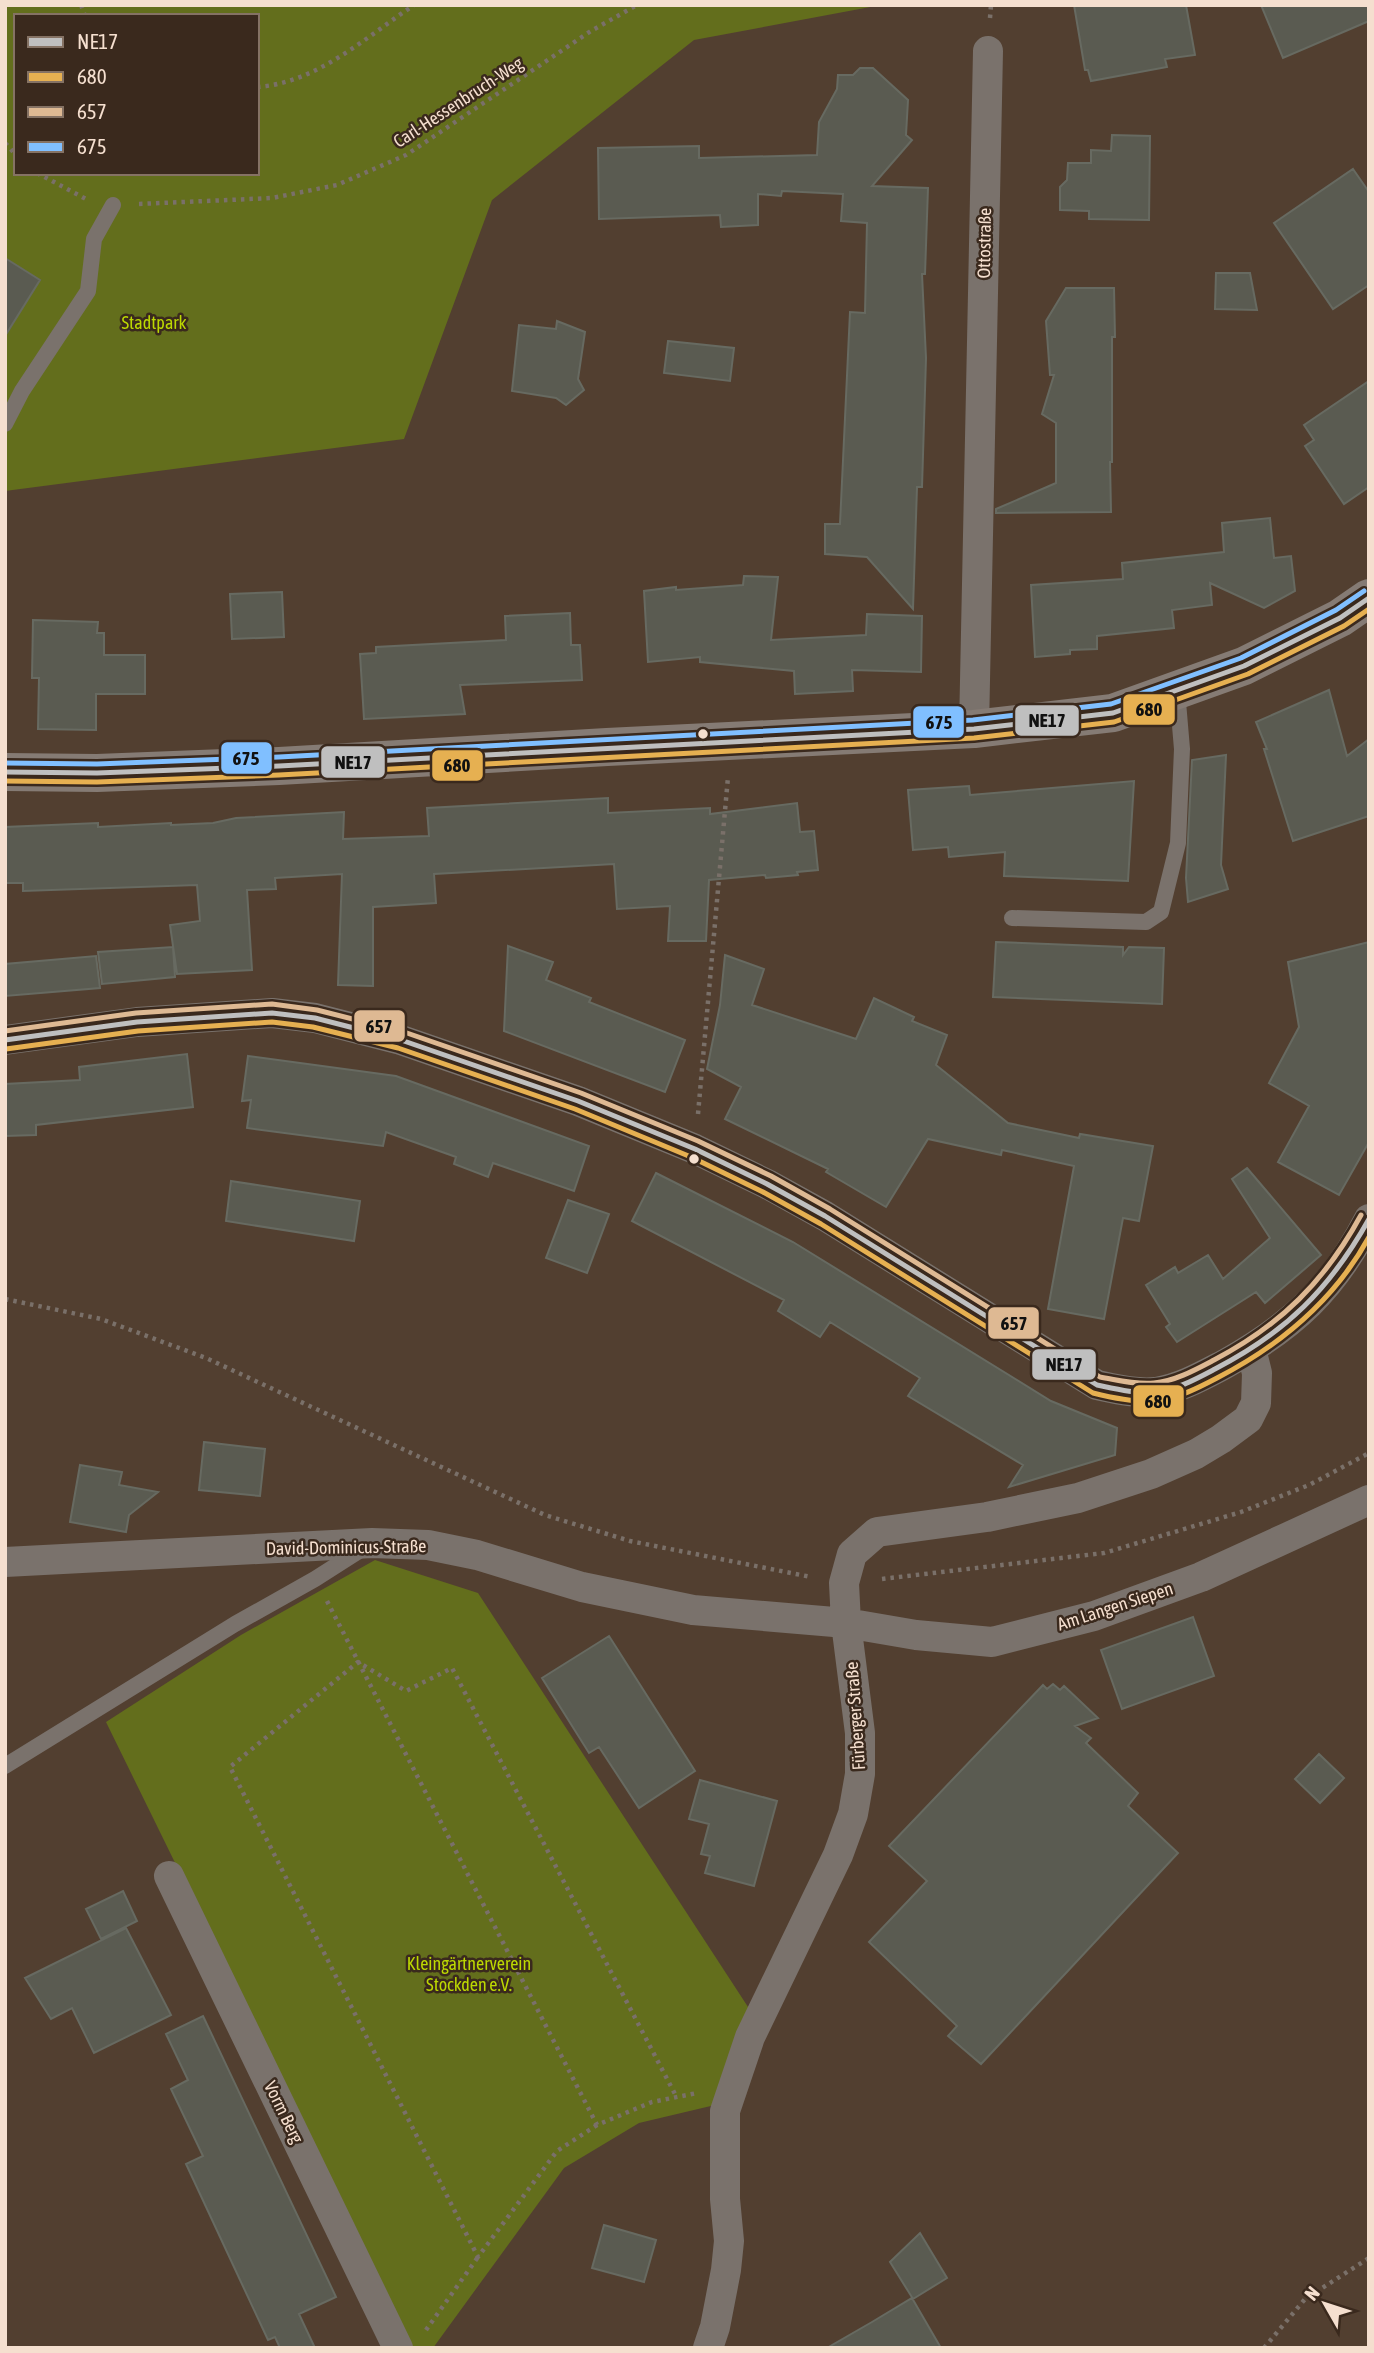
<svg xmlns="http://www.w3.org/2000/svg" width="1374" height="2353" font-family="'Asap Condensed',sans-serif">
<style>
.green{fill:#636e1c;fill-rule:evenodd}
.building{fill:#5a5b51;stroke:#676a61;stroke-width:2}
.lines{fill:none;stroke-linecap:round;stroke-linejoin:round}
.path{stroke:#7a7069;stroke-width:4.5;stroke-dasharray:3.5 5;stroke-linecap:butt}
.lane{stroke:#7a726c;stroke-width:16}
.street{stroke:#7a726c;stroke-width:30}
.secondary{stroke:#857b74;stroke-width:38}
.bus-1-casing{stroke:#3a291d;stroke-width:10}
.bus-2-casing{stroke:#3a291d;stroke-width:10}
.bus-3-casing{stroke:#3a291d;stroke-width:10}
.bus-4-casing{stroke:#3a291d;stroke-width:10}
.bus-1{stroke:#bfbfbf;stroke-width:5}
.bus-2{stroke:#e6b051;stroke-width:5}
.bus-3{stroke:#deb993;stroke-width:5}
.bus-4{stroke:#80bfff;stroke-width:5}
.bus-dot{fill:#f5dfcf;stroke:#3a291d;stroke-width:2.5}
.labels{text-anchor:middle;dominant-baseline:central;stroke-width:5;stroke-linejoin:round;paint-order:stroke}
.street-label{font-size:18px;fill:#f5dfcf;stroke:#3a291d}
.park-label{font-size:18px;fill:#bcd802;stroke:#3a291d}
.line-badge{stroke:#3a291d;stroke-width:2.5}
.pale-badge-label{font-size:19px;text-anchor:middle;font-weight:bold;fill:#111}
</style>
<rect width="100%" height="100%" fill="#523f30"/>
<path class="green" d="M 5,5 L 881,5 L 694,40 L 492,200 L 404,439 L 5,491 ZM 16,16 L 257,16 L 257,173 L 16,173 Z
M 375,1560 L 478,1593 L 750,2010 L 715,2105 L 639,2123 L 564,2168 L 433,2348 L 413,2348 L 106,1722 L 241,1635 Z"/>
<path class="building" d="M 1074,5 L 1186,5 L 1195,55 L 1165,59 L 1167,67 L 1091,81 L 1088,70 L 1085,70 Z
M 1261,5 L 1369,5 L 1369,21 L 1283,58 Z
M 860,68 L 873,68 L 908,100 L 906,135 L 912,140 L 872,186 L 928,188 L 925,274 L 922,274 L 926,358 L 922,487 L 917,487 L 913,609 L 867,557 L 825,554 L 825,524 L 840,524 L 850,312 L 865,313 L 867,223 L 841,221 L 843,194 L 782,191 L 781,196 L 758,194 L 758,225 L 721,227 L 720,215 L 599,219 L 598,148 L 699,146 L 699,158 L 817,155 L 819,122 L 837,89 L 838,75 L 853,75 Z
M 1112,135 L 1150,136 L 1149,220 L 1089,219 L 1089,211 L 1060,210 L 1060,187 L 1067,180 L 1068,163 L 1091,163 L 1091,150 L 1111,151 Z
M 1353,169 L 1369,192 L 1369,285 L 1333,309 L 1274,223 Z
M 5,258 L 40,280 L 5,336 Z
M 1216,273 L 1250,273 L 1257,310 L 1215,309 Z
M 1066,288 L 1114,288 L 1115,337 L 1112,337 L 1112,462 L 1110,462 L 1111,512 L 996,513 L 996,509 L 1056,483 L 1056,423 L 1042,414 L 1054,375 L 1050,375 L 1046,321 Z
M 557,321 L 585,332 L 578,379 L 584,390 L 566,405 L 556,398 L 512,391 L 519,325 L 556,329 Z
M 668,341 L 734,348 L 730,381 L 664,373 Z
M 1369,381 L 1369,487 L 1344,504 L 1305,446 L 1314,440 L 1304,425 Z
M 1270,518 L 1274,558 L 1291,556 L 1295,591 L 1264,608 L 1210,583 L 1212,605 L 1172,610 L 1174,628 L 1097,636 L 1097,649 L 1070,650 L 1070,654 L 1035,657 L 1031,585 L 1123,579 L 1122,563 L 1224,552 L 1222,523 Z
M 744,576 L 778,577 L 771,640 L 866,635 L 867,614 L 922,616 L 921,672 L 852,670 L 853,691 L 795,694 L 794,671 L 700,662 L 700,657 L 648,662 L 644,591 L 676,587 L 676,590 L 743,585 Z
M 282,592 L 284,637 L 232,639 L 230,594 Z
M 570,613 L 571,645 L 580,645 L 582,680 L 460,685 L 465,714 L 364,719 L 360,654 L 376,653 L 376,647 L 506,640 L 505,616 Z
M 33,620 L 98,622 L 97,633 L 104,633 L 104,655 L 145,655 L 145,694 L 96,694 L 96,730 L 38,729 L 39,678 L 32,678 Z
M 1329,690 L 1347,756 L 1369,739 L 1369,816 L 1293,841 L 1264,749 L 1267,749 L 1256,722 Z
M 1226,755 L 1221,865 L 1228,889 L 1188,902 L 1186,878 L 1192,760 Z
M 1134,781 L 1128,881 L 1004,876 L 1005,852 L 949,857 L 948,847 L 913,850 L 908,790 L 969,786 L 970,795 Z
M 608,798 L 608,813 L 710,808 L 710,814 L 797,803 L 800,832 L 814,831 L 818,870 L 797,872 L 798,875 L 766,878 L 765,875 L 709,880 L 706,941 L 668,941 L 670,906 L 617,909 L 614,864 L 434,874 L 436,903 L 373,907 L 373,986 L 338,985 L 342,874 L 275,878 L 276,889 L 247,890 L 252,970 L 177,974 L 170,925 L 200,921 L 197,885 L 23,891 L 23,883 L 5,883 L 5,827 L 98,823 L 98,827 L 171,823 L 171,825 L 213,823 L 236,818 L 344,812 L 343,839 L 429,836 L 427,808 Z
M 996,942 L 1123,947 L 1123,955 L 1129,947 L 1164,948 L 1162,1004 L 993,997 Z
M 1369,942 L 1369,1142 L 1339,1195 L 1278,1162 L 1309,1106 L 1269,1083 L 1299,1027 L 1288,962 Z
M 508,946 L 553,962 L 546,980 L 591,998 L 589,1002 L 685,1040 L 665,1092 L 504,1031 Z
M 173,947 L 175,977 L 102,984 L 98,952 Z
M 725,955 L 764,969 L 752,1005 L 856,1039 L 874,998 L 914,1017 L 912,1021 L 947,1035 L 936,1065 L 1008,1123 L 1079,1138 L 1080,1134 L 1153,1146 L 1139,1221 L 1123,1218 L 1104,1319 L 1048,1309 L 1074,1166 L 1002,1150 L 1001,1155 L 928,1139 L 886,1207 L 826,1172 L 828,1169 L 725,1119 L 741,1087 L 707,1069 L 720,1005 Z
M 96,956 L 100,988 L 5,996 L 5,964 Z
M 187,1054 L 193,1107 L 36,1125 L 36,1135 L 5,1136 L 5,1084 L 80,1080 L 79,1067 Z
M 248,1056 L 396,1076 L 589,1146 L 574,1191 L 493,1163 L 488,1177 L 454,1164 L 456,1157 L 386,1132 L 383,1146 L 247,1128 L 251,1100 L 242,1101 Z
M 1247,1168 L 1321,1255 L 1265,1303 L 1256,1292 L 1177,1342 L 1166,1327 L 1170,1324 L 1146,1285 L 1175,1267 L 1178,1273 L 1208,1255 L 1223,1279 L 1270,1238 L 1232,1179 Z
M 656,1173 L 793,1242 L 1051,1401 L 1117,1428 L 1115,1455 L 1009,1487 L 1023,1465 L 908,1396 L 920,1378 L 830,1322 L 820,1337 L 778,1311 L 784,1300 L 632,1221 Z
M 231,1181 L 360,1201 L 354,1241 L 226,1221 Z
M 568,1200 L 609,1214 L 587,1273 L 546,1258 Z
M 204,1442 L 265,1449 L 260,1496 L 199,1490 Z
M 80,1465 L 122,1472 L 119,1485 L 158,1492 L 129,1515 L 126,1532 L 70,1522 Z
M 1193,1617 L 1214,1676 L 1122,1709 L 1101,1650 Z
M 609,1636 L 695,1771 L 639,1808 L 599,1747 L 589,1753 L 542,1678 Z
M 1053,1684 L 1060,1690 L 1064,1686 L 1098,1718 L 1075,1726 L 1091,1738 L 1086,1743 L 1138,1793 L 1128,1806 L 1178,1853 L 981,2064 L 948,2036 L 957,2026 L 869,1942 L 927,1881 L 889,1846 L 1043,1685 L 1047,1689 Z
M 1319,1754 L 1344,1778 L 1320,1803 L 1295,1779 Z
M 700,1780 L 777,1801 L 754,1886 L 705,1873 L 710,1856 L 701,1854 L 709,1824 L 689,1819 Z
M 123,1891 L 137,1921 L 101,1939 L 86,1909 Z
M 126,1928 L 171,2015 L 94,2053 L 72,2008 L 51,2019 L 25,1978 Z
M 203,2016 L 336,2297 L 299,2314 L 315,2348 L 280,2348 L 275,2337 L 268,2340 L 186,2164 L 203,2156 L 171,2089 L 188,2080 L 166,2034 Z
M 604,2225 L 656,2240 L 644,2282 L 592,2268 Z
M 920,2233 L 947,2278 L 913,2299 L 890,2262 Z
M 912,2298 L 941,2348 L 827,2348 L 872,2322 Z"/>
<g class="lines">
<path class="path" d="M 81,5 L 85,16
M 990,18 L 991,5
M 257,87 C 317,83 366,37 414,5
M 5,143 L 16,155
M 37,173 L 86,199
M 139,204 L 272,198 L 337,185 L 406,155 L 591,31 L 637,5
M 698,1114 L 728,777
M 5,1299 L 101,1319 L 206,1358 L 545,1515 L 630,1541 L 811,1577
M 882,1579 L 1104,1553 L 1241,1512 L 1309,1485 L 1369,1453
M 327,1601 L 597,2125 L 652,2102 L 697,2093
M 597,2125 L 557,2151 L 478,2257 L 230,1767 L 358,1662 L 406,1691 L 452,1668 L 676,2096
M 426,2330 L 478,2257
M 1264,2348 L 1305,2299 L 1369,2258"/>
<path class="lane" d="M 5,424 L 22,391 L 88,291 L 94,239 L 113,205
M 1012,918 L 1146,922 L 1161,912 L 1178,843 L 1182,749 L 1177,690
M 5,1766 L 235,1624 L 315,1579 L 362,1549"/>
<path class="street" d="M 974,729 L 988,51
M 5,1040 L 137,1022 L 272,1013 L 315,1018 L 401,1040 L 578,1101 L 695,1149 L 767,1184 L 825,1216 L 1097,1385 C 1116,1389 1136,1394 1156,1392 C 1181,1388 1202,1376 1225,1364 C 1293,1326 1333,1289 1369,1219
M 5,1562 L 372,1543 L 428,1545 L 477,1555 L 582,1587 L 693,1610 L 846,1623 L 916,1635 L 992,1642 L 1094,1616 L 1201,1577 L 1369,1500
M 169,1876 L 398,2348
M 708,2348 L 715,2327 L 726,2270 L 729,2241 L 725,2199 L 725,2111 L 750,2037 L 838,1855 L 853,1814 L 860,1774 L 860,1733 L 846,1623 L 844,1583 L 852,1554 L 877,1532 L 987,1517 L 1078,1498 L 1151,1474 L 1196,1454 L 1221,1439 L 1248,1419 L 1256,1403 L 1257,1373 L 1251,1349"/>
<path class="secondary" d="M 5,772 L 97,773 L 279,766 L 607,747 L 974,729 L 1113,713 L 1244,666 L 1340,618 L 1369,598"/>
<g class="bus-1-casing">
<path id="bus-1" d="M 5,772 L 97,773 L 279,766 L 974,729 L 1113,713 L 1244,666 L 1340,618 L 1369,598
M 5,1040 L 137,1022 L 272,1013 L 315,1018 L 401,1040 L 578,1101 L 695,1149 L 767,1184 L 825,1216 L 1097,1385 C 1116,1389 1136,1394 1155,1392 C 1176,1390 1196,1379 1215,1369 C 1285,1333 1330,1289 1369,1219"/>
</g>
<g class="bus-2-casing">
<path id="bus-2" d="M 5,781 L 97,782 L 279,775 L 974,738 L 1114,722 L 1248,674 L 1344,626 L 1369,609
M 6,1049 L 138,1031 L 272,1022 L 313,1027 L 398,1048 L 575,1109 L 691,1157 L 763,1192 L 821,1224 L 1093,1393 C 1113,1398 1136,1403 1157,1401 C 1178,1398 1198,1388 1217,1378 C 1281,1345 1334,1301 1369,1237"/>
</g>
<g class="bus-3-casing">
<path id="bus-3" d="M 5,1031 L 136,1013 L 272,1004 L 317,1010 L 404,1032 L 581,1093 L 698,1141 L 771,1176 L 830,1209 L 1100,1377 C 1118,1380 1136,1385 1154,1383 C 1175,1381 1195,1370 1214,1360 C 1281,1325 1325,1281 1361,1215"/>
</g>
<g class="bus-4-casing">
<path id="bus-4" d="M 5,763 L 97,764 L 279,757 L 973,720 L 1111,704 L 1241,658 L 1336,610 L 1364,591"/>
</g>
<use href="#bus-1" class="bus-1"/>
<use href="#bus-2" class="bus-2"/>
<use href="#bus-3" class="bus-3"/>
<use href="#bus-4" class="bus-4"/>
</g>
<g class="bus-dot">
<circle cx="703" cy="734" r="6"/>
<circle cx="694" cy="1159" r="6"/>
</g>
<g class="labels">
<g class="street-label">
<text transform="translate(458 102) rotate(-33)">Carl-Hessenbruch-Weg</text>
<text transform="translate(984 243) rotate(-89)">Ottostraße</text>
<text transform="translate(346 1547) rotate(-1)">David-Dominicus-Straße</text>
<text transform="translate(1115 1606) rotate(-18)">Am Langen Siepen</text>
<text transform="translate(855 1716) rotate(-94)">Fürberger Straße</text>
<text transform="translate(284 2112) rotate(64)">Vorm Berg</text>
</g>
<g class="park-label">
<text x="154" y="322">Stadtpark</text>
<text x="469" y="1963">Kleingärtnerverein<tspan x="469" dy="21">Stockden e.V.</tspan></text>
</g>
</g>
<g class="line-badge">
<rect x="1122" y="693" width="54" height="33" rx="7" fill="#e6b051"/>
<rect x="1014" y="704" width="66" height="33" rx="7" fill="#bfbfbf"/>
<rect x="912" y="705" width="53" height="34" rx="7" fill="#80bfff"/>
<rect x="220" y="741" width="53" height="34" rx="7" fill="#80bfff"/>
<rect x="320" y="745" width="66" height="34" rx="7" fill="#bfbfbf"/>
<rect x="431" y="749" width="53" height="33" rx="7" fill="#e6b051"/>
<rect x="353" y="1009" width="53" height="34" rx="7" fill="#deb993"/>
<rect x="987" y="1306" width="53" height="34" rx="7" fill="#deb993"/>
<rect x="1031" y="1348" width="66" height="33" rx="7" fill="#bfbfbf"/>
<rect x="1132" y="1384" width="53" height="34" rx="7" fill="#e6b051"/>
</g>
<g class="pale-badge-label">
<text x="1149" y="716">680</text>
<text x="1047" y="727">NE17</text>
<text x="939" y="729">675</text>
<text x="246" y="765">675</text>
<text x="353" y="769">NE17</text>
<text x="457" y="772">680</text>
<text x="379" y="1033">657</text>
<text x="1014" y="1330">657</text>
<text x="1064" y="1371">NE17</text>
<text x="1158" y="1408">680</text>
</g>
<rect width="1374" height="2353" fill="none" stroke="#f5dfcf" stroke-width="14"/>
<rect x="14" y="14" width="245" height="161" fill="#3a291d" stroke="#857264" stroke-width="2"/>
<rect x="28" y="37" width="35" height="10" fill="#bfbfbf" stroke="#857264" stroke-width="2"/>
<text x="77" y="49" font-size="21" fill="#f5dfcf">NE17</text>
<rect x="28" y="72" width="35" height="10" fill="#e6b051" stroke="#857264" stroke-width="2"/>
<text x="77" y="84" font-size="21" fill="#f5dfcf">680</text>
<rect x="28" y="107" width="35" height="10" fill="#deb993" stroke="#857264" stroke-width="2"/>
<text x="77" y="119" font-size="21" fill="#f5dfcf">657</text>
<rect x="28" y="142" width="35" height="10" fill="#80bfff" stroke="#857264" stroke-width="2"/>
<text x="77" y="154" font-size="21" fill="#f5dfcf">675</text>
<g transform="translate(1325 2304) rotate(309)" stroke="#3a291d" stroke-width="5" paint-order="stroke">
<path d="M0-5L12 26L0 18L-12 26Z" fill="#f5dfcf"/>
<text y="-10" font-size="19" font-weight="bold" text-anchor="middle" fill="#f5dfcf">N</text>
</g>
</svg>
